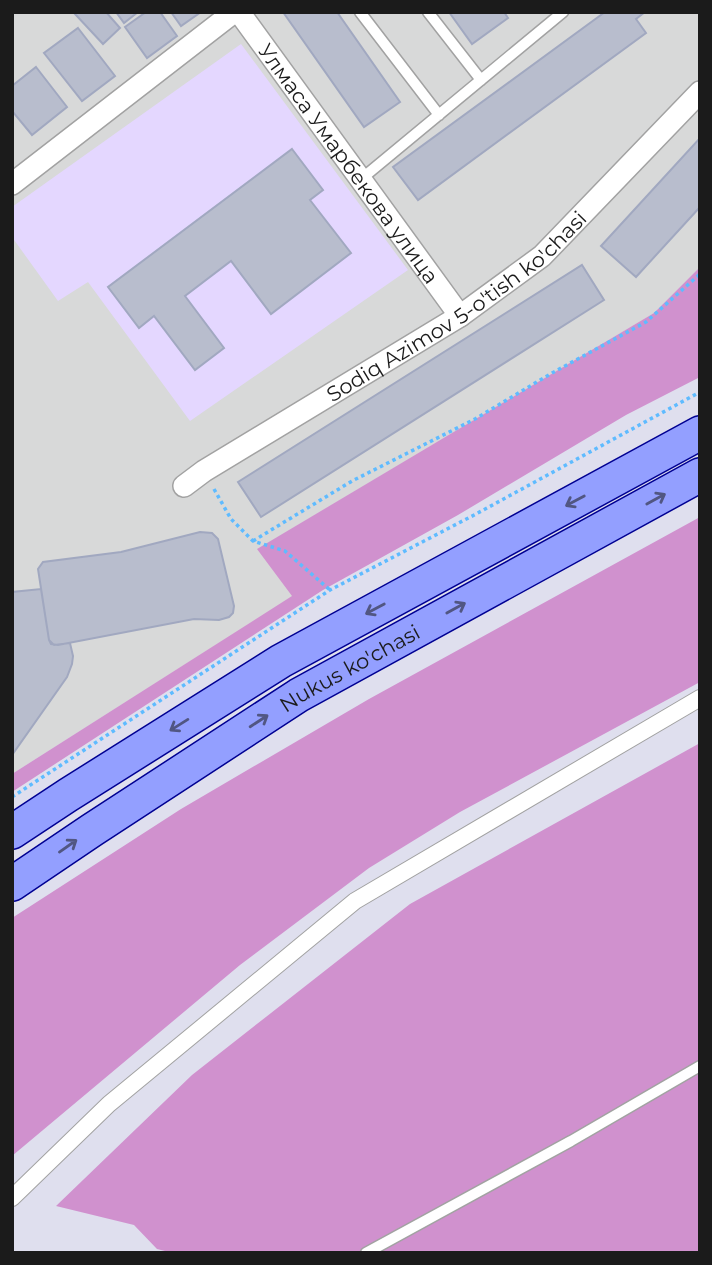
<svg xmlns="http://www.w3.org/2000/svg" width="712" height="1265" font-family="Montserrat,sans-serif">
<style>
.residential{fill:#d8d9d9}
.education{fill:#e4d7ff}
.forest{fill:#d091ce}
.building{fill:#b8bdcd;stroke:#a1a8c0;stroke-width:2}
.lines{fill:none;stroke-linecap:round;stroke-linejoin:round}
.service-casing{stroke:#a2a2a2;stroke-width:13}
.pedestrian-casing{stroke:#a2a2a2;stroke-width:18}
.minor-casing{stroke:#a2a2a2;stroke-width:24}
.primary-casing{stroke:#000192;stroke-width:36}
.path{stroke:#5fbbff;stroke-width:3.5;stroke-dasharray:3.5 3.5;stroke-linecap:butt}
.service{stroke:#fff;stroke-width:10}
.pedestrian{stroke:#fff;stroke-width:16}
.minor{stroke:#fff;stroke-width:21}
.primary{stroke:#939fff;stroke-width:33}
.oneway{stroke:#515682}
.labels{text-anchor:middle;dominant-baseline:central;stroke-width:6;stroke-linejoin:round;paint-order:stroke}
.street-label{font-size:21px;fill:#1b1b1b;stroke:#fff}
</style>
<rect width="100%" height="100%" fill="#dfdfee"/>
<path class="residential" d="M 12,12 L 700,12 L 700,267 L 654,313 L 258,549 L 293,596 L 12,774 Z"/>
<path class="education" d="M 241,44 L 408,270 L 190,421 L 88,282 L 58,301 L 12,237 L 12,207 Z"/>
<path class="forest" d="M 700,267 L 700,377 L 626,415 L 458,515 L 323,590 L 12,792 L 12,774 L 292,596 L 257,549 L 654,313 Z
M 700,517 L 700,682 L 460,812 L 369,868 L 240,965 L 12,1156 L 12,918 L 181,809 L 369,699 Z
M 700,743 L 700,1253 L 173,1253 L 157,1249 L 134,1225 L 56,1206 L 192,1075 L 410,904 Z"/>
<path class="building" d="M 77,12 L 106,12 L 120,28 L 103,44 L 75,14 Z
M 116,12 L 138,12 L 124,23 Z
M 146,12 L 160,12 L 177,36 L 147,58 L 125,27 Z
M 171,12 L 201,12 L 181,26 Z
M 283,12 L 337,12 L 400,102 L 364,127 Z
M 449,12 L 504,12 L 508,18 L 472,44 Z
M 605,12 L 645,12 L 636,19 L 646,33 L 418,200 L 393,167 Z
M 78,28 L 115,76 L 82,101 L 44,53 Z
M 36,67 L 67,107 L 32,135 L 12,111 L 12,86 Z
M 700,138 L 700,207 L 636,277 L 601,246 Z
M 292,149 L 323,190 L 310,200 L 351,253 L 271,314 L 231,261 L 185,296 L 224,348 L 195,370 L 154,316 L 139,328 L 108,287 Z
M 582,265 L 604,300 L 261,517 L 238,482 Z
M 200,532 L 212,533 L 218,539 L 234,606 L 233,613 L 229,617 L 219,620 L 194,619 L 58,645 L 51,644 L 49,640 L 38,569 L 43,562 L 121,552 Z
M 41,589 L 49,640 L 54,645 L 70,643 L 73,656 L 72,664 L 67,677 L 12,755 L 12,592 Z"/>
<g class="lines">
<g class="service-casing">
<path id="service" d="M 360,12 L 439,115
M 428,12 L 481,80
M 360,180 L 563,12
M 366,1253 L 571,1141 L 700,1066"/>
</g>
<g class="pedestrian-casing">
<path id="pedestrian" d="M 12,1198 L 109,1104 L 355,901 L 700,698"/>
</g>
<g class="minor-casing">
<g id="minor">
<path id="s1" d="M 239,12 L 460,316"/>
<path d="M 12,184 L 234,12"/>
<path id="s2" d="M 184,486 L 204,471 L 460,316 L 542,256 L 700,92"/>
</g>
</g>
<g class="primary-casing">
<g id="primary">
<path d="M 12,832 L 68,795 L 281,661 L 700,433"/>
<path id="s3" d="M 12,884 L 92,830 L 299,695 L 700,475"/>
</g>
</g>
<path class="path" d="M 214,489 L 231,519 L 253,541 L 285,551 L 330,590
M 253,541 L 352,481 L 475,419 L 552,373 L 646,322 L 700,274
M 12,797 L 330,590 L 476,514 L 700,392"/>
<use href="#service" class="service"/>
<use href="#pedestrian" class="pedestrian"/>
<use href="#minor" class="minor"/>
<use href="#primary" class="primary"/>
</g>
<defs><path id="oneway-shaft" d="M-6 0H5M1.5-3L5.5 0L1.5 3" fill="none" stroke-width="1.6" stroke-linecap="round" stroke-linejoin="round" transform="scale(1.75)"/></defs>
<g class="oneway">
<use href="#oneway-shaft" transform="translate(656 499) rotate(-29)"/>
<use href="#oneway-shaft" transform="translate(575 501) rotate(152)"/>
<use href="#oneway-shaft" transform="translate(456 608) rotate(-29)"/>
<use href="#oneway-shaft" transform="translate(375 609) rotate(152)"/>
<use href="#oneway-shaft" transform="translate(259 721) rotate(-33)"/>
<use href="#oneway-shaft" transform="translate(179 725) rotate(148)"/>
<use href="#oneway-shaft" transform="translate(68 846) rotate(-35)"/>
</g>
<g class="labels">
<g class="street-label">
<text stroke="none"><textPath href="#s1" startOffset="187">Улмаса Умарбекова улица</textPath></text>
<text stroke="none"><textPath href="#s2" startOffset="327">Sodiq Azimov 5-o'tish ko'chasi</textPath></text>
<text stroke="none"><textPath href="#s3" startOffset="401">Nukus ko'chasi</textPath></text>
</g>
</g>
<rect width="712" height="1265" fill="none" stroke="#1b1b1b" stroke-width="28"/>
</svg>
